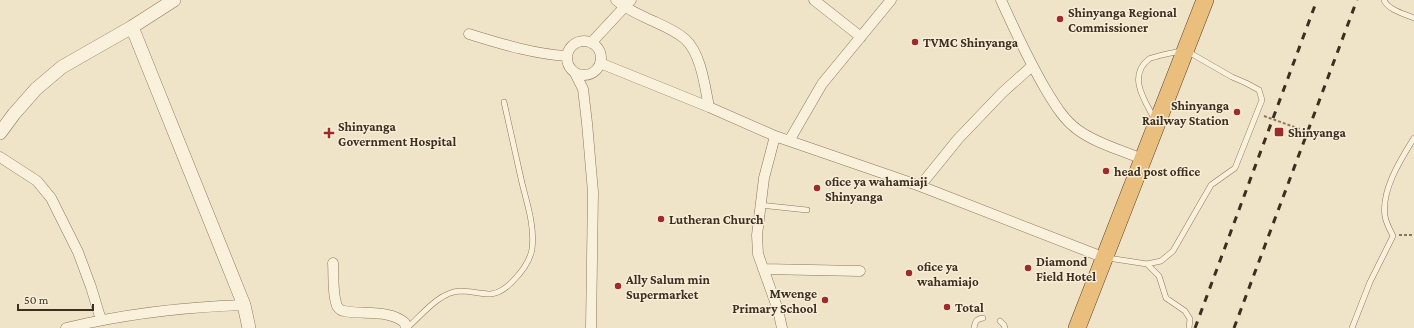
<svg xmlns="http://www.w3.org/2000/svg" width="1414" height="328" font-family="'Crimson Pro',serif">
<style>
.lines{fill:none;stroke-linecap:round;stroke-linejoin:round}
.service-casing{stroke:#8d765c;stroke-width:6}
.minor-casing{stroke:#8d765c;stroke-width:11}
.tertiary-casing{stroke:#8d765c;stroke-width:14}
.trunk-casing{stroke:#5b4430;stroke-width:18}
.path{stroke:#8d765c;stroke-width:2;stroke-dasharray:3 2;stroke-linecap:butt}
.service{stroke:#faf1dc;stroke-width:5}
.minor{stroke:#faf1dc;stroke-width:10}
.tertiary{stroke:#faf1dc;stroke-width:13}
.trunk{stroke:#eabe7c;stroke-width:17}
.rail{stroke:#3d2e20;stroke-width:3;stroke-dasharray:7 7;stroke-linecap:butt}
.path-bridge{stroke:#8d765c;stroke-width:2;stroke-dasharray:3 2;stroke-linecap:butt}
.poi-dot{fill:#9e2a2b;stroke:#f7eed8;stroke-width:1.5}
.labels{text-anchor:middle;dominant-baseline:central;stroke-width:3;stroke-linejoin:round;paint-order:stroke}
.poi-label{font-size:13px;font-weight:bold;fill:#3d2e20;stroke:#f7eed8;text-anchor:start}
</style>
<rect width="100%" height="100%" fill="#f0e4c8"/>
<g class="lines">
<g class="service-casing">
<path id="service" d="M 1384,0 C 1388,10 1405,14 1414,18
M 760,205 L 807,210
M 1108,258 L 1147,264 L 1161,261 L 1173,251 L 1211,185 L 1235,168 L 1262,100 L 1259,90 L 1246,83 L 1232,77 L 1185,50 C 1178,52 1154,56 1149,59 C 1127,76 1145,101 1154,118
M 1147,264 L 1159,276 L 1166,298 L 1185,311 L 1190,319 L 1189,328
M 1000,321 L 1004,325 L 1005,328
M 407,328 C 422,315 439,292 460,291 C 470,291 481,294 491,294 C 500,293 506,288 512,282 C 521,273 530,262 532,249 C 535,227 527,203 522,183 C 516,156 510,129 504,102
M 974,328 C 975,322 976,319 983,318
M 1352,328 L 1370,282 L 1393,236 C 1390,230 1386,223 1385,216 C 1381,190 1401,159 1414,138"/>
</g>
<g class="minor-casing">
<path id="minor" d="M 616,0 C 627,10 640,15 653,21 C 664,26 676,31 685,39 C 701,53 705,87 709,107
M 814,0 L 861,37
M 1001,0 C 1015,31 1029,61 1046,90 C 1055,105 1064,120 1078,130 C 1097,144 1122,150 1142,159
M 469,34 C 502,44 533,54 567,56
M567 58a17 17 0 1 1 34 0a17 17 0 1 1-34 0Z
M 591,43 L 631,0
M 600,63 L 709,107 L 775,136 L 920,186 L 1105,258
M 575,73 L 583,89 L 587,123 L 593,192 L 591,328
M 775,136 L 764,178 L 757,235 L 758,254 L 778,310 L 782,328
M 789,141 L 822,84 L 891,0
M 0,157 L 37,181 L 51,198 L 78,252 L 91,287 L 101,320
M 920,186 L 958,139 L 1002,93 L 1032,66
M 333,263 C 334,276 332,294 337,306 C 339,309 341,311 344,311 C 362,315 390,309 405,323 L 406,328
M 763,269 L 860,271
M 66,328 C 124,314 184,307 244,305"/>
</g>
<g class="tertiary-casing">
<path id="tertiary" d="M 132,27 L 244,305 L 249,328
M 0,133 L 14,114 L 36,89 L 62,67 L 132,27 L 174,0"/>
</g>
<g class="trunk-casing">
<path id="trunk" d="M 1077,328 L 1205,0"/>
</g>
<path class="path" d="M 1399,235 L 1414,235"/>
<use href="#service" class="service"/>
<use href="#minor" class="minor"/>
<use href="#tertiary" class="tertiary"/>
<use href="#trunk" class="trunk"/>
<path class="rail" d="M 1195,328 L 1317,0
M 1234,328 L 1357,0"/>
<path class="path-bridge" d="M 1264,116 L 1319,136"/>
</g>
<g class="poi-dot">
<circle cx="1060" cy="19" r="4"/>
<circle cx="915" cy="42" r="4"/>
<circle cx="1237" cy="112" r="4"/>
<rect x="1274" y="127" width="10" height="10" rx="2"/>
<path d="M327 127h4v4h4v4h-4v4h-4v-4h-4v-4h4z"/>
<circle cx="1106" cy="171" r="4"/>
<circle cx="817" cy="188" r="4"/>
<circle cx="661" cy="219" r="4"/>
<circle cx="1028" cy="268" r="4"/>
<circle cx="909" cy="273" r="4"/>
<circle cx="618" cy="286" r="4"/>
<circle cx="825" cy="300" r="4"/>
<circle cx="947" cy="307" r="4"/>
</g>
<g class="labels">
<g class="poi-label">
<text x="1068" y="12">Shinyanga Regional<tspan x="1068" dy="15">Commissioner</tspan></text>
<text x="923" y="42">TVMC Shinyanga</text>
<text x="1229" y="105" text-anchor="end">Shinyanga<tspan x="1229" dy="15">Railway Station</tspan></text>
<text x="338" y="126">Shinyanga<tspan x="338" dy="15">Government Hospital</tspan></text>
<text x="1288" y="132">Shinyanga</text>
<text x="1114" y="171">head post office</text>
<text x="825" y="181">ofice ya wahamiaji<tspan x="825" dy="15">Shinyanga</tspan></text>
<text x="669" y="219">Lutheran Church</text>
<text x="1036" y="261">Diamond<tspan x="1036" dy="15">Field Hotel</tspan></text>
<text x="917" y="266">ofice ya<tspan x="917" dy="15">wahamiajo</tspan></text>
<text x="626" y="279">Ally Salum min<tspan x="626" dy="15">Supermarket</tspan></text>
<text x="817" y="293" text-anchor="end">Mwenge<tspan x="817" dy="15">Primary School</tspan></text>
<text x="955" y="307">Total</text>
</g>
</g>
<path d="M18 304v6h75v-6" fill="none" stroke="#3d2e20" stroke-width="2"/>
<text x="24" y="304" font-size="12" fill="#3d2e20" stroke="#f7eed8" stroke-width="3" paint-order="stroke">50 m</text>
</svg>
